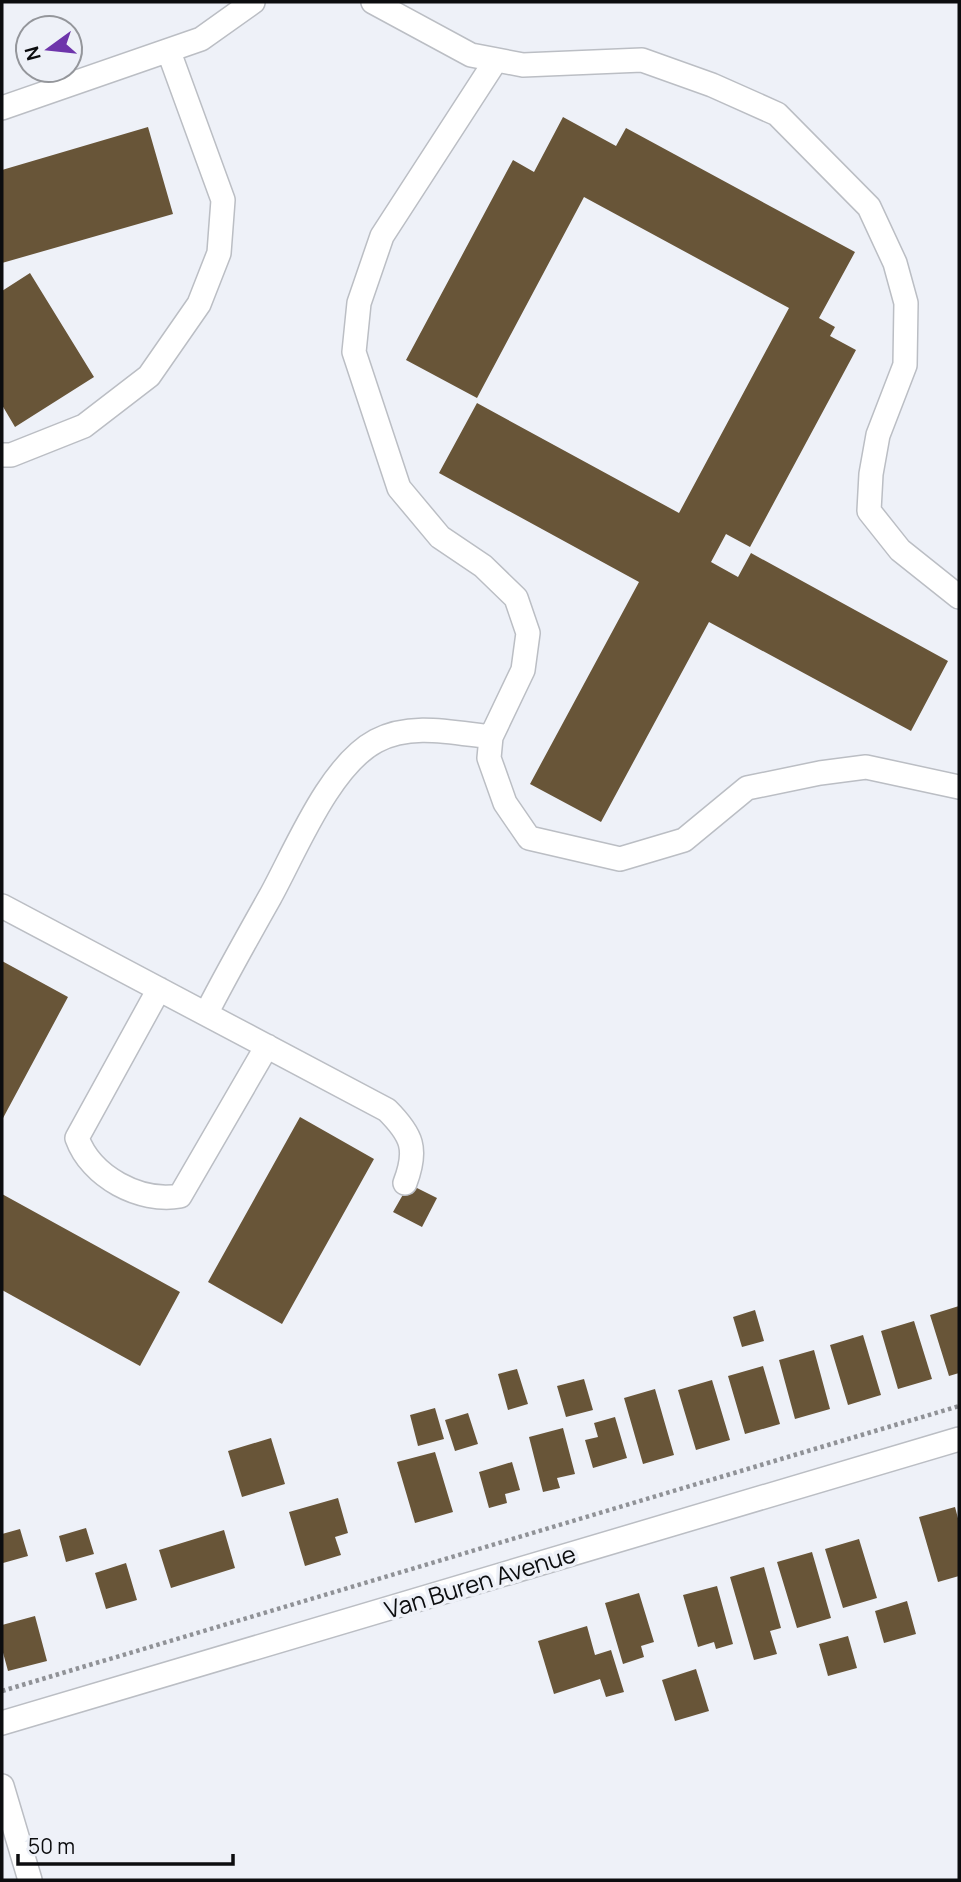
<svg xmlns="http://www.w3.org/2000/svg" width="961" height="1882" font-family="Manrope,sans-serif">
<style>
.building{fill:#685538}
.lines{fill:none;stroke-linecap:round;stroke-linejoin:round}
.minor-casing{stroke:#bbbec4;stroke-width:26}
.path{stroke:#909297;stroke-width:4.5;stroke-dasharray:3.5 3.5;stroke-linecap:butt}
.minor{stroke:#fff;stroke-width:23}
.labels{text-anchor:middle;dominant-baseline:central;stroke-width:7;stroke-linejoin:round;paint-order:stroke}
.street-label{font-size:24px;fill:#0c0d0f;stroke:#eef1f8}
</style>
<rect width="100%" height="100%" fill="#eef1f8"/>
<path class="building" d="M 563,117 L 616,146 L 626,128 L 855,252 L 819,318 L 835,327 L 830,336 L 856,350 L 750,547 L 726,534 L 711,562 L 738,577 L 751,553 L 948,661 L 911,731 L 709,622 L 601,822 L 530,784 L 639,582 L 439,473 L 477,403 L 679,513 L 789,308 L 584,197 L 477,398 L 406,360 L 513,160 L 534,172 Z
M 148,127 L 173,214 L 2,263 L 2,170 Z
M 30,273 L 94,377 L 15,427 L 2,405 L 2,291 Z
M 2,961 L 68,997 L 2,1120 Z
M 300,1117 L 374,1159 L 282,1324 L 208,1282 Z
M 409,1184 L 437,1198 L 422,1227 L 393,1212 Z
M 2,1194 L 180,1292 L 140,1366 L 2,1290 Z
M 959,1306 L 959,1373 L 949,1376 L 930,1315 Z
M 755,1310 L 764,1341 L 742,1347 L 733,1317 Z
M 914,1321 L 932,1379 L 898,1389 L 881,1331 Z
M 863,1335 L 881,1395 L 848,1405 L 830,1345 Z
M 814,1350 L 830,1409 L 795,1419 L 779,1360 Z
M 763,1366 L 780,1424 L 745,1434 L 728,1376 Z
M 517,1369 L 528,1404 L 508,1410 L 498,1374 Z
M 584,1379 L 593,1410 L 566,1417 L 557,1386 Z
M 712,1380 L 730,1440 L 696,1450 L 678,1390 Z
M 655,1389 L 674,1455 L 643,1464 L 624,1398 Z
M 435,1408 L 444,1439 L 418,1446 L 410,1415 Z
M 468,1413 L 478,1444 L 455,1451 L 445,1420 Z
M 615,1417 L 627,1458 L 593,1468 L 585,1440 L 598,1437 L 594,1423 Z
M 563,1428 L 575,1474 L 557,1478 L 560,1488 L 543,1492 L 529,1437 Z
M 271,1438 L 285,1484 L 242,1497 L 228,1451 Z
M 435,1452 L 453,1512 L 415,1523 L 397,1462 Z
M 512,1462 L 520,1490 L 505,1494 L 507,1503 L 489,1508 L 479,1472 Z
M 338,1498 L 348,1533 L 335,1537 L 341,1555 L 305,1566 L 289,1512 Z
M 955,1507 L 959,1522 L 959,1576 L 938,1582 L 919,1517 Z
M 86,1528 L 94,1554 L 66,1562 L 59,1536 Z
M 20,1529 L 28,1556 L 3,1563 L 2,1534 Z
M 224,1530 L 235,1568 L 171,1588 L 159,1550 Z
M 859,1539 L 877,1598 L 843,1608 L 825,1549 Z
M 812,1552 L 831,1618 L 797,1628 L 777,1562 Z
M 126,1563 L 137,1600 L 106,1609 L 95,1573 Z
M 764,1567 L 781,1628 L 770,1631 L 777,1654 L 754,1660 L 730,1577 Z
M 717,1586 L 733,1644 L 716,1649 L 714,1642 L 698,1647 L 683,1595 Z
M 639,1593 L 654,1642 L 641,1646 L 644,1657 L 623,1664 L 605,1603 Z
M 907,1601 L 916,1634 L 884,1643 L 875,1611 Z
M 35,1616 L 47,1661 L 8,1671 L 2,1649 L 2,1625 Z
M 587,1626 L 595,1655 L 611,1650 L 624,1692 L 606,1697 L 600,1679 L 554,1694 L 538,1641 Z
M 848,1636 L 857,1668 L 828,1676 L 819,1644 Z
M 696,1669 L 709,1711 L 675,1721 L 662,1680 Z"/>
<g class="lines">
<g class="minor-casing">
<path id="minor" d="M 373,2 L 471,55 L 523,65 L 642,60 L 712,85 L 777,114 L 869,207 L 895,263 L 906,303 L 905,365 L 878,435 L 871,474 L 869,511 L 900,550 L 959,597
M 496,60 L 382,236 L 359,303 L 354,352 L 399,488 L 440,537 L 483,566 L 516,598 L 528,633 L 523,670 L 491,737 L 489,758 L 505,803 L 529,838 L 620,859 L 684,840 L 747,788 L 820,773 L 866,767 L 959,787
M 2,108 L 201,39 L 253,2
M 2,455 L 11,455 L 84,426 L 149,376 L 199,304 L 219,253 L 223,200 L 169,52
M 2,906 L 387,1110 C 412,1135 418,1149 405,1183
M 159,989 L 77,1138 C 91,1177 140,1203 180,1196 L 267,1046
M 206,1014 C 226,975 248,936 270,897 C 295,852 329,766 376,741 C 411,722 454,733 491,737
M 2,1723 L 959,1439
M 2,1786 L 30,1880"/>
</g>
<path class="path" d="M 2,1691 L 959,1406"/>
<use href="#minor" class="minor"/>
</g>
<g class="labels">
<g class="street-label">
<text transform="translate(480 1581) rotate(-17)">Van Buren Avenue</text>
</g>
</g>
<rect width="961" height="1882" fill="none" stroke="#0c0d0f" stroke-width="7"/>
<g transform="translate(49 49) rotate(255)"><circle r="33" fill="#eef1f8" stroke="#94969b" stroke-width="2"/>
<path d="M0-5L12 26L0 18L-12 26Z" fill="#6e35ab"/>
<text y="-10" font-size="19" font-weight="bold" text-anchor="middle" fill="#0c0d0f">N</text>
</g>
<path d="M18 1854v10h215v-10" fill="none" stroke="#0c0d0f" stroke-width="3.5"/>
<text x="28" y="1854" font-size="21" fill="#0c0d0f" stroke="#eef1f8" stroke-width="5" paint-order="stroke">50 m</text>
</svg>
